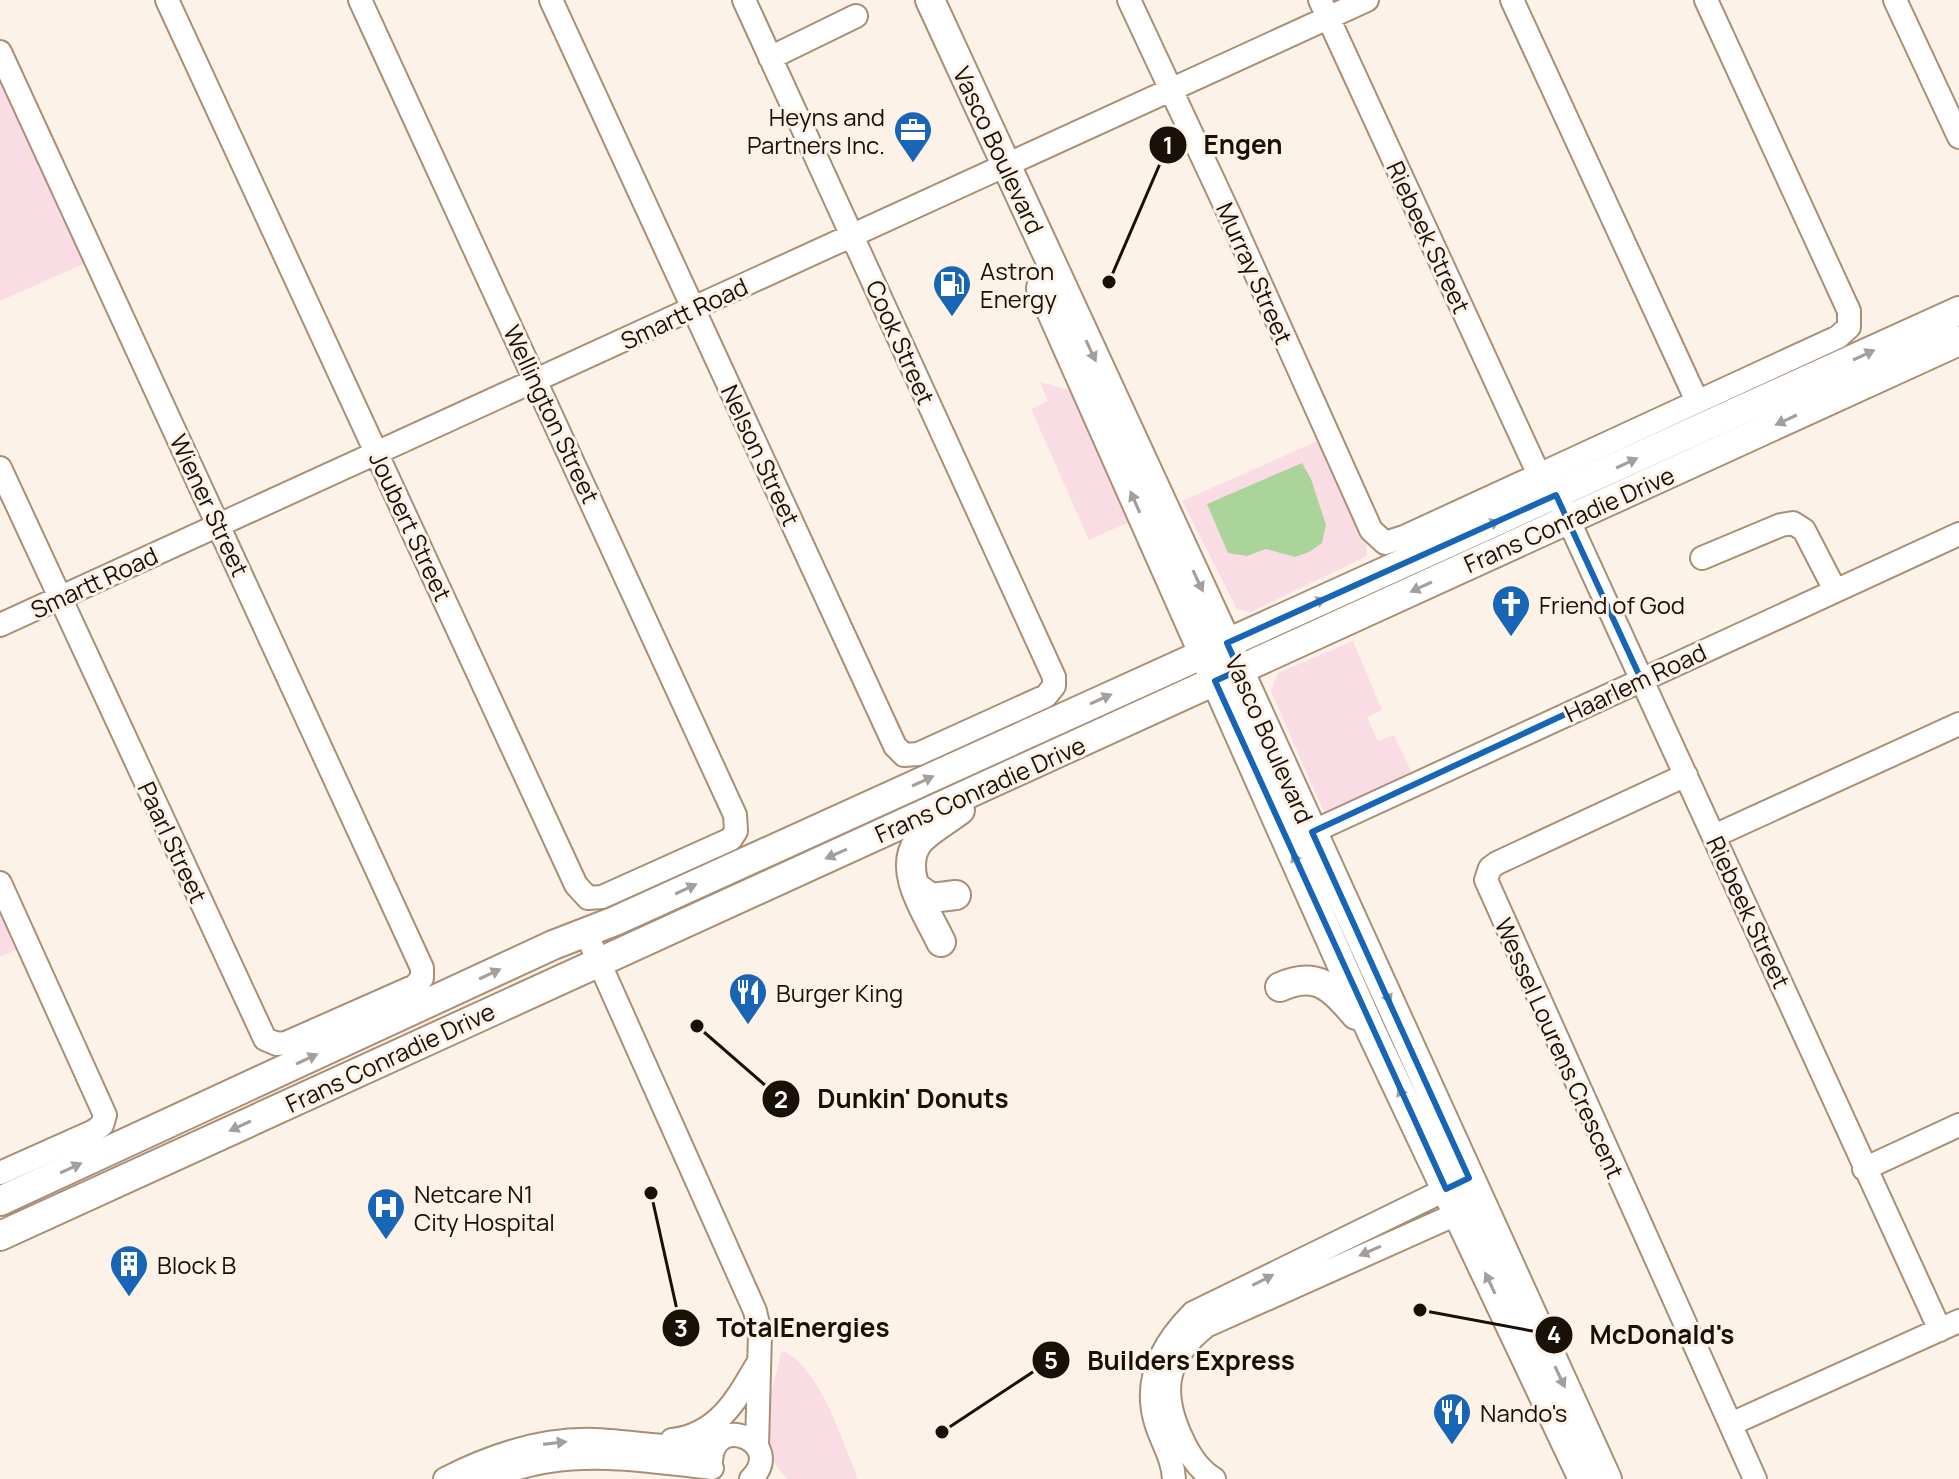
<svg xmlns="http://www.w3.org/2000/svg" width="1959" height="1479" font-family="Manrope,sans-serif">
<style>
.green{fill:#fadce5}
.water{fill:#abd49b}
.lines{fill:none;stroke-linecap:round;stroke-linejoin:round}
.minor-casing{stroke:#a88f76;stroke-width:26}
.major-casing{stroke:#a88f76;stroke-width:32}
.minor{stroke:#fff;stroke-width:22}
.major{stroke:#fff;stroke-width:28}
.oneway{fill:#a39f9c}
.marked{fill:none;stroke:#1765b4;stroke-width:6;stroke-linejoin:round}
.labels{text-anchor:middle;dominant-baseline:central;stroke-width:6;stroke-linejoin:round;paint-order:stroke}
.poi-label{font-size:24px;fill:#191007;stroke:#fdf2e7;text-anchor:start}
.street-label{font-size:24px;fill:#191007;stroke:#fdf2e7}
.leader{fill:none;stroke:#191007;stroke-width:3}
.callout-dot{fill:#191007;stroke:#fdf2e7;stroke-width:3}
.mark-label{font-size:24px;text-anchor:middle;font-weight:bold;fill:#fff}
.callout-label{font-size:26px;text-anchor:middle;font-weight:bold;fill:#191007;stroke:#fdf2e7;stroke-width:6;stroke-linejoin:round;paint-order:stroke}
</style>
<rect width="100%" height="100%" fill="#fdf2e7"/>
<path class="green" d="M 0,76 L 86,263 L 0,301 Z
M 1040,382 L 1074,391 L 1127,515 L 1129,522 L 1089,540 L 1031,409 L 1048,401 Z
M 1322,439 L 1366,535 L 1367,556 L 1251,612 L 1237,609 L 1182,501 Z
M 1353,641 L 1382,710 L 1367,717 L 1378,741 L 1394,735 L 1416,782 L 1327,819 L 1271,691 L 1278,673 Z
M 0,910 L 18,949 L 0,957 Z
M 783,1351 C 819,1367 840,1435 855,1470 L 857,1479 L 787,1479 C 748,1437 772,1401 781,1352 Z"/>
<path class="water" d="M 1302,463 L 1311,479 L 1326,525 L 1322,543 L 1309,552 L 1295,557 L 1266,549 L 1247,556 L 1228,553 L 1207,504 Z"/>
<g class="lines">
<g class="minor-casing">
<path id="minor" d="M 167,0 L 576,885 L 588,898 L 602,897 L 731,839 L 736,831 L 735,815 L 360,0
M 551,0 L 895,746 L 904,755 L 918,754 L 1046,696 L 1054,686 L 1054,677 L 744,0
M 1129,0 L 1230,216 L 1371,530 L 1385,543 L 1404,537 L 1838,337 L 1849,327 L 1849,311 L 1706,0
M 1320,0 L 1539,475
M 1512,0 L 1697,401
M 1895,0 L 1959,137
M 0,52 L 422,968 L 422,978 L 415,986 L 286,1043 L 277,1044 L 265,1039 L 0,468
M 770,58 L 856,16
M 1562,506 L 1940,1330
M 1702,558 L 1781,525 L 1793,523 L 1804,530 L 1835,590
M 0,625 L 1367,0
M 1686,775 L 1497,863 L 1490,868 L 1486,880 L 1755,1479
M 1312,832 L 1959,534
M 1714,836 L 1959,724
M 0,883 L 105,1115 L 102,1125 L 94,1131 L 0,1173
M 586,933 L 755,1311 L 760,1333 L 757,1446
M 1864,1169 L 1959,1125
M 1731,1424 L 1959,1321
M 672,1440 C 718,1435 737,1399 758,1363
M 711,1462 C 713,1410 787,1443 751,1479
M 445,1479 C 490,1456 544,1438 595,1440 C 635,1442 673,1449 713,1448
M 483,1479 C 505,1472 526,1464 549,1461 C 604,1453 658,1462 712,1468
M 1174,1479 C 1173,1459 1163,1444 1157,1426 C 1142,1382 1162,1344 1193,1313 L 1459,1183
M 1214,1479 C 1199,1470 1190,1456 1183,1441 C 1160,1394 1164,1359 1206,1326 L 1470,1208"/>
</g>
<g class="major-casing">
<path id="major" d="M 930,0 L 1219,626 L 1607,1479
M 1041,288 L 1372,1033 L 1583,1479
M 917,888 L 931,898 L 956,895
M 941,942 C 928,914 896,870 919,841 C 930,829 947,820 960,810
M 1280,987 C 1318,970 1332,988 1356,1015
M 0,1201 L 553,945 L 615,921 L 1959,311
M 0,1236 L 1959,341"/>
</g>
<use href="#minor" class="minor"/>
<use href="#major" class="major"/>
</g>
<defs><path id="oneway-solid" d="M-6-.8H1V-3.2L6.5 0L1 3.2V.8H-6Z" transform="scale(2)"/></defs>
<g class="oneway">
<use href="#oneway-solid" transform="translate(1091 351) rotate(65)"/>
<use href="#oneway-solid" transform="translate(1864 355) rotate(-25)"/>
<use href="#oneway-solid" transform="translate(1786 420) rotate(155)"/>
<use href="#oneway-solid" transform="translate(1627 463) rotate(-25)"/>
<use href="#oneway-solid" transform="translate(1135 502) rotate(-114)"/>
<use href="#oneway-solid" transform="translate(1489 525) rotate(-24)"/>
<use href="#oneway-solid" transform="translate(1198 581) rotate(65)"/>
<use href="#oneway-solid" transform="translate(1421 587) rotate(155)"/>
<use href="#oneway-solid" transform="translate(1315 603) rotate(-24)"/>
<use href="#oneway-solid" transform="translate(1101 699) rotate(-24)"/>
<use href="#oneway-solid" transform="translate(923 781) rotate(-25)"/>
<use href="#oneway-solid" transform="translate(836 854) rotate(156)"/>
<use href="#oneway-solid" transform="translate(1297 863) rotate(-114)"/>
<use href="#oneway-solid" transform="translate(686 889) rotate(-25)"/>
<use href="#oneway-solid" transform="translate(490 974) rotate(-25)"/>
<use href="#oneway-solid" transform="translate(1386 993) rotate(66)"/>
<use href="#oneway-solid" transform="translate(307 1059) rotate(-25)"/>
<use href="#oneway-solid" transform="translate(1403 1097) rotate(-115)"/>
<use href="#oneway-solid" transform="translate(240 1126) rotate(155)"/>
<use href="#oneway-solid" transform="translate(71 1168) rotate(-25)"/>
<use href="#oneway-solid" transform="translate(1370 1251) rotate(156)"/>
<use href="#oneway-solid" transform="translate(1263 1280) rotate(-27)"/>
<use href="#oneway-solid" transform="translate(1490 1283) rotate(-115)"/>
<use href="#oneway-solid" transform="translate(1560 1377) rotate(65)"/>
<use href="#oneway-solid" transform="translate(555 1443) rotate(-7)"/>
</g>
<path class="marked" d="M 1556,495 L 1641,679 L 1312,832 L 1469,1178 L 1446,1189 L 1215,681 L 1239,670 L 1227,643 Z"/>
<defs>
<g id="office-pin" transform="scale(2)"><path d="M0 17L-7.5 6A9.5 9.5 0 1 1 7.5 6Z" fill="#1765b4" stroke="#fdf2e7"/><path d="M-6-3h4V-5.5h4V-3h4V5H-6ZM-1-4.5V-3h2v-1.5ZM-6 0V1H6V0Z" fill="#fff"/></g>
<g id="fuel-pin" transform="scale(2)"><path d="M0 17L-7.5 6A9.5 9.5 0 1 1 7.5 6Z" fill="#1765b4" stroke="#fdf2e7"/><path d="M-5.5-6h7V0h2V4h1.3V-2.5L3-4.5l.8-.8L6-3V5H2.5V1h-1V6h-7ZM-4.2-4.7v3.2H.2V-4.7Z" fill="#fff"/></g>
<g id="church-pin" transform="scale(2)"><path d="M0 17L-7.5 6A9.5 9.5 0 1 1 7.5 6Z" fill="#1765b4" stroke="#fdf2e7"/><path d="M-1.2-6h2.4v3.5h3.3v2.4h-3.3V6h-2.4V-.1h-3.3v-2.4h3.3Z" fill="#fff"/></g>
<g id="restaurant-pin" transform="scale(2)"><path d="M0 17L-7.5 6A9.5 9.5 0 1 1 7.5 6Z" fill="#1765b4" stroke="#fdf2e7"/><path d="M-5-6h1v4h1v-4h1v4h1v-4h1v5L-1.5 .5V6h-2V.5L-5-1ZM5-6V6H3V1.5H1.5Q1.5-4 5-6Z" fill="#fff"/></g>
<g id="hospital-pin" transform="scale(2)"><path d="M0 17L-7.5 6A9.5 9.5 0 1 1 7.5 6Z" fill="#1765b4" stroke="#fdf2e7"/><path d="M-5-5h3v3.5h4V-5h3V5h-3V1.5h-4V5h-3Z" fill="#fff"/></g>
<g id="building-pin" transform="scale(2)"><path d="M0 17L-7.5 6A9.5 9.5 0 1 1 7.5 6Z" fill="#1765b4" stroke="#fdf2e7"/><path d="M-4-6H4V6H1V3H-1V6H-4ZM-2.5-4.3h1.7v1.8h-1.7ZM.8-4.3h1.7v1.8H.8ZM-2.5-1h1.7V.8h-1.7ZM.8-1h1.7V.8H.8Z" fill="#fff"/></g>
</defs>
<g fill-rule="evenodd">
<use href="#office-pin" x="913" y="130"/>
<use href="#fuel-pin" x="952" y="284"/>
<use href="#church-pin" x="1511" y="604"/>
<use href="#restaurant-pin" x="748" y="992"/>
<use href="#hospital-pin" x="386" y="1207"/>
<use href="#building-pin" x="129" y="1264"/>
<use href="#restaurant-pin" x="1452" y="1412"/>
</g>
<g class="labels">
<g class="poi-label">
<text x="885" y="116" text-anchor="end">Heyns and<tspan x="885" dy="28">Partners Inc.</tspan></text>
<text x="980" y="270">Astron<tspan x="980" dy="28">Energy</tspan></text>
<text x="1539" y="604">Friend of God</text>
<text x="776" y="992">Burger King</text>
<text x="414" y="1193">Netcare N1<tspan x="414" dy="28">City Hospital</tspan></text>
<text x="157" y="1264">Block B</text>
<text x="1480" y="1412">Nando's</text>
</g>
<g class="street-label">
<text transform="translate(999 150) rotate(65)">Vasco Boulevard</text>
<text transform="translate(1429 237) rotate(65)">Riebeek Street</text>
<text transform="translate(1255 273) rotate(66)">Murray Street</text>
<text transform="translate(684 313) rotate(-25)">Smartt Road</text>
<text transform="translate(901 342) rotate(66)">Cook Street</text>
<text transform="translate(552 414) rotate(65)">Wellington Street</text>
<text transform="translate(761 455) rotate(65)">Nelson Street</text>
<text transform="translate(210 505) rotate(65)">Wiener Street</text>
<text transform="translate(1569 519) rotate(-24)">Frans Conradie Drive</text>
<text transform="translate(411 526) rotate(65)">Joubert Street</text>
<text transform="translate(94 582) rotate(-25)">Smartt Road</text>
<text transform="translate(1635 682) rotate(-25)">Haarlem Road</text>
<text transform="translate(1270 739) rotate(66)">Vasco Boulevard</text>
<text transform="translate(980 789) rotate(-24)">Frans Conradie Drive</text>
<text transform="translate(173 842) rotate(65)">Paarl Street</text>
<text transform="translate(1749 912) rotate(65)">Riebeek Street</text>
<text transform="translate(1560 1048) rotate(66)">Wessel Lourens Crescent</text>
<text transform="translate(390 1057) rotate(-25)">Frans Conradie Drive</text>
</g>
</g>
<path class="leader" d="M1109 282L1168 145M697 1026L781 1099M651 1193L681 1328M1420 1310L1554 1335M942 1432L1051 1360"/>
<g class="callout-dot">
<circle cx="1109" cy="282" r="8"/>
<circle cx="697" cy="1026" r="8"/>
<circle cx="651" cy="1193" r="8"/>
<circle cx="1420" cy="1310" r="8"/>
<circle cx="942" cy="1432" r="8"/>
<circle cx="1168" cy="145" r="20"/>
<circle cx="781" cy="1099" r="20"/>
<circle cx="681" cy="1328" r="20"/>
<circle cx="1554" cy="1335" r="20"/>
<circle cx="1051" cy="1360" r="20"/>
</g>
<g class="mark-label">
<text x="1168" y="154">1</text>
<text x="781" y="1108">2</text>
<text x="681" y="1337">3</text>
<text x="1554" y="1343">4</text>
<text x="1051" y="1369">5</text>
</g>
<g class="callout-label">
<text x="1243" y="154">Engen</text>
<text x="913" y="1108">Dunkin' Donuts</text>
<text x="803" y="1337">TotalEnergies</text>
<text x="1662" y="1344">McDonald's</text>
<text x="1191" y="1370">Builders Express</text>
</g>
</svg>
